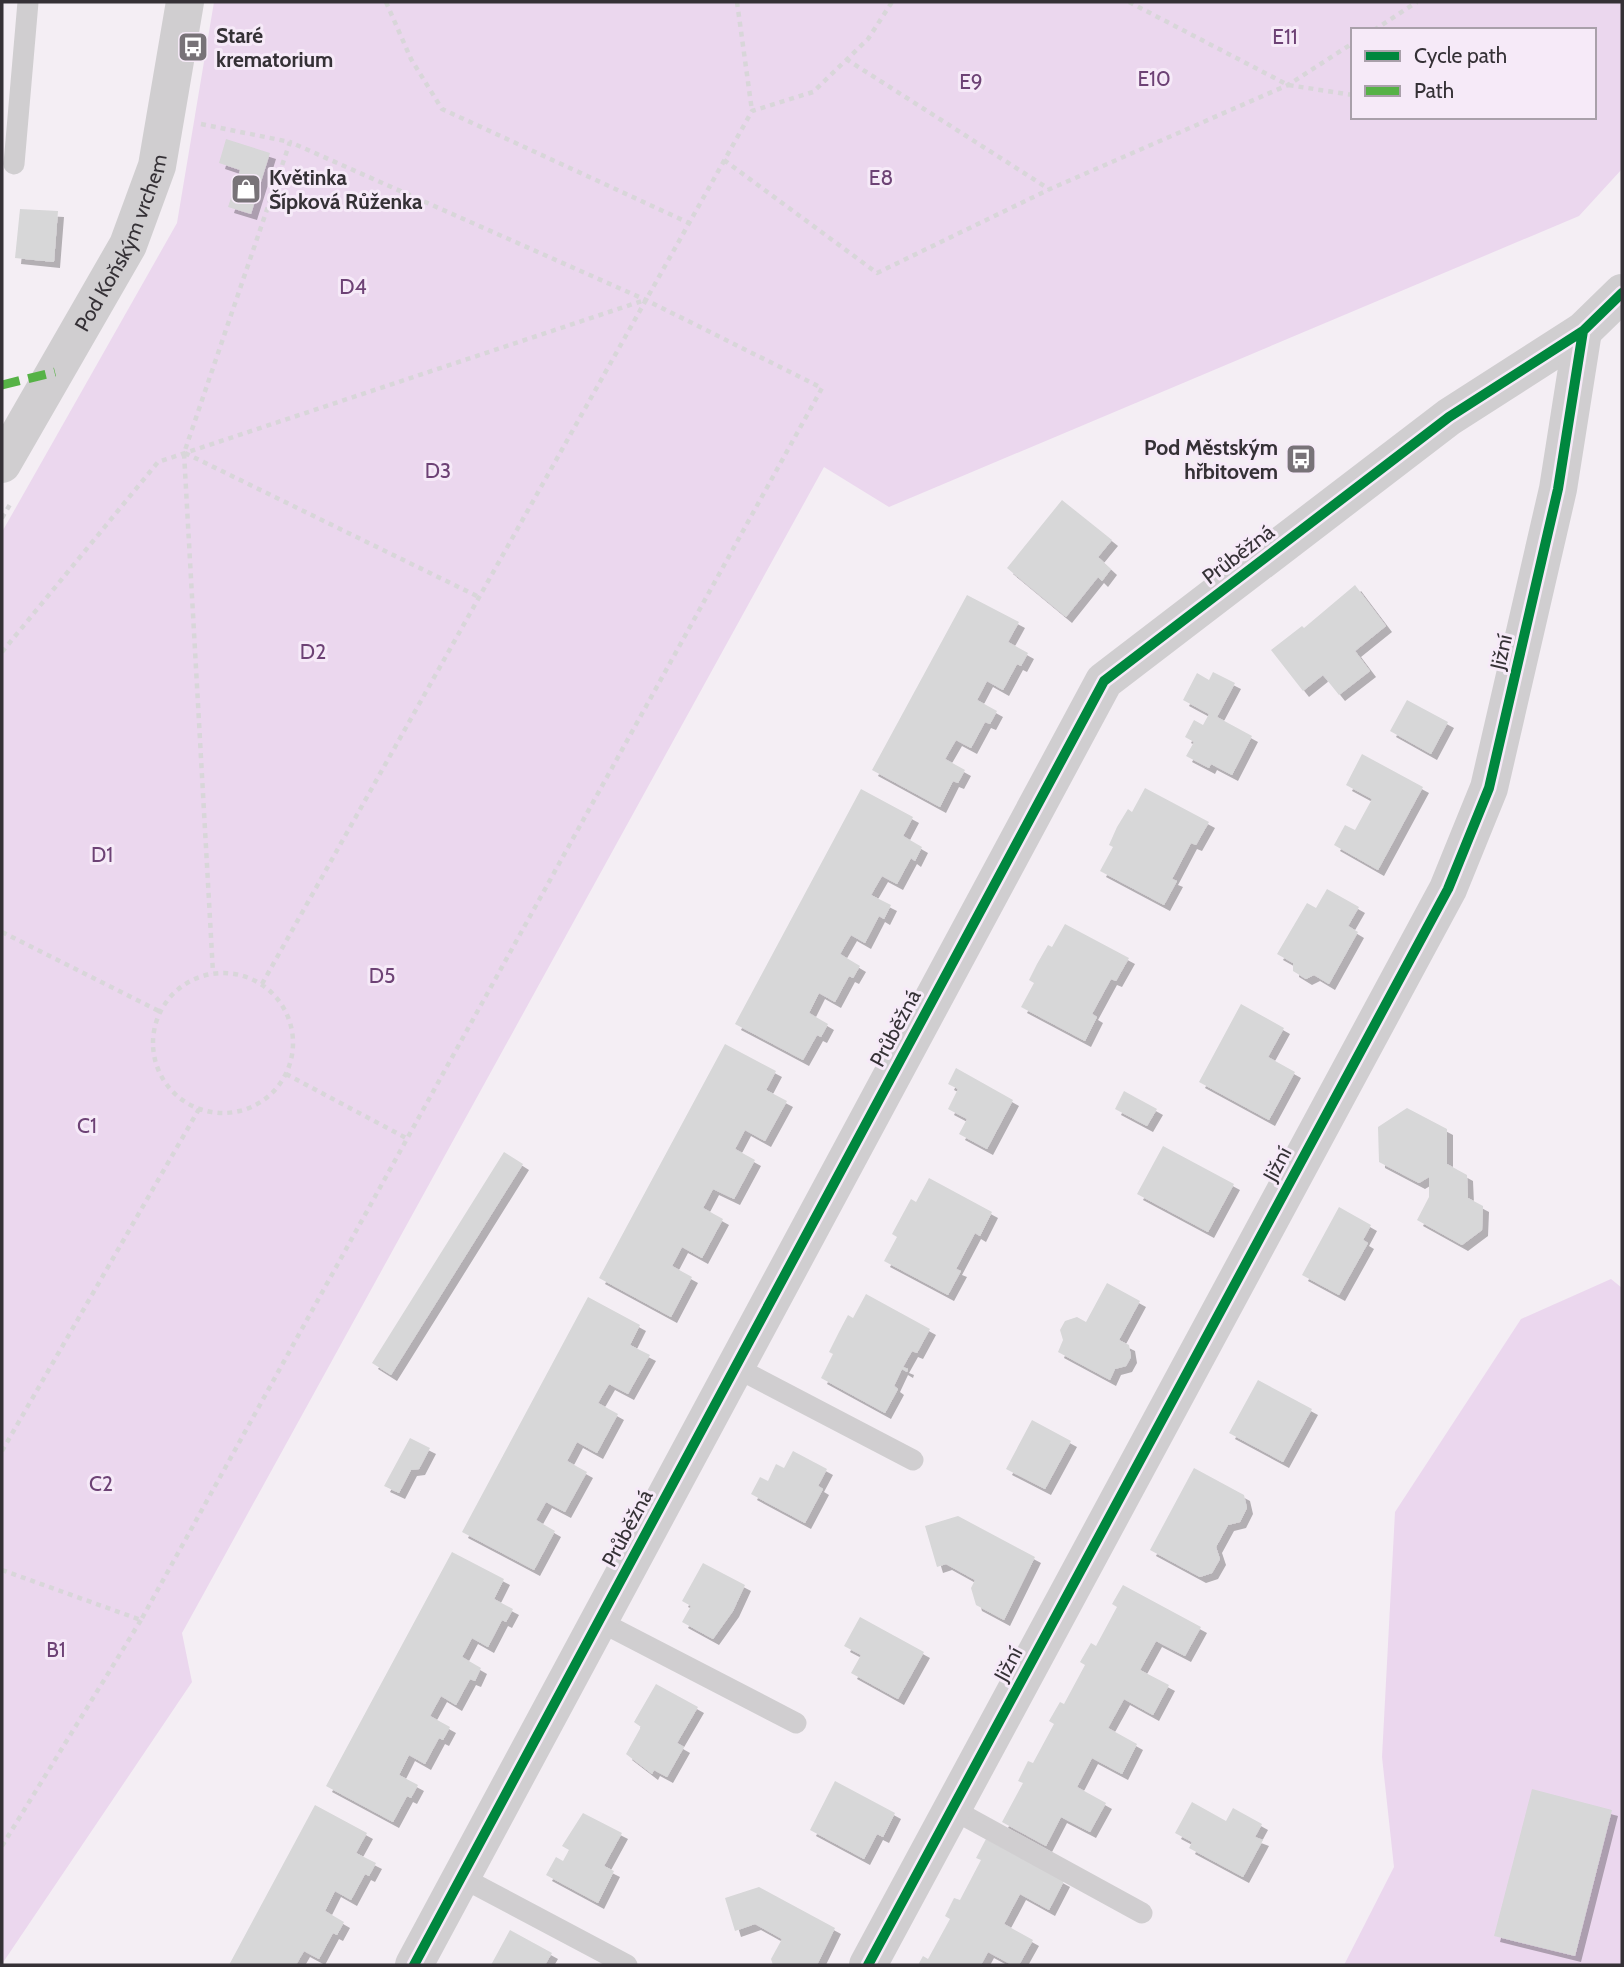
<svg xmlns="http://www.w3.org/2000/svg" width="1624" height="1967" font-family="Cabin,sans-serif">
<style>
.green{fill:#ebd7ee;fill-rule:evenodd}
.building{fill:#d7d7d8;filter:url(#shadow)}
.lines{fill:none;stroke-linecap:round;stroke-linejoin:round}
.path{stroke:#d8d6d9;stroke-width:4.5;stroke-dasharray:5 5;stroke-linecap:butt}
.lane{stroke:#d0ced0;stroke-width:21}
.street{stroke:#d0ced0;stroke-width:38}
.quiet{stroke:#56b246;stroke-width:9;stroke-dasharray:18 9;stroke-linecap:butt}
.cycleway-casing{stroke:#f6eaf8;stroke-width:15}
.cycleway{stroke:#00873e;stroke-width:10}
.labels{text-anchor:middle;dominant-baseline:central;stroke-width:6;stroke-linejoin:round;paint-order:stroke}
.poi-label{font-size:21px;font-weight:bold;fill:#353136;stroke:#f6eaf8;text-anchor:start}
.park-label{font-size:21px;fill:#6d4275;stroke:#f6eaf8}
.street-label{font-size:21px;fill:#353136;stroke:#f6eaf8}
</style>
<defs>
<filter id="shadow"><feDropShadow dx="6" dy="6" stdDeviation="0" flood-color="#0004"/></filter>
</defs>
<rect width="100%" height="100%" fill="#f4eef4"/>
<path class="green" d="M 214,2 L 1622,2 L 1622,169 L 1579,216 L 889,507 L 824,467 L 182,1633 L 192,1682 L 2,1964 L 2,532 L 177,223 ZM 1353,30 L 1594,30 L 1594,117 L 1353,117 Z
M 1611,1279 L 1622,1288 L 1622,1965 L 1344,1965 L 1394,1867 L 1382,1757 L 1395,1512 L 1521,1319 Z"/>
<path class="building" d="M 226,139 L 270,153 L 251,214 L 228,207 L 240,170 L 219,163 Z
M 20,209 L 58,211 L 54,262 L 15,258 Z
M 1062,500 L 1112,540 L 1098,557 L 1111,569 L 1102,581 L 1098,577 L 1066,617 L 1007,568 Z
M 1355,585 L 1386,626 L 1355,651 L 1370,671 L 1339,695 L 1323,675 L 1303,691 L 1271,650 L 1302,626 L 1304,628 Z
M 967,595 L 1019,622 L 1008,642 L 1028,653 L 1021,666 L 1017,664 L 1003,690 L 987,681 L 977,700 L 997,711 L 990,724 L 985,722 L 971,748 L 956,740 L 945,759 L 965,770 L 958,783 L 953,781 L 940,807 L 872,770 Z
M 1213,672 L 1235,683 L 1217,717 L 1252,736 L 1232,775 L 1211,764 L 1209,768 L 1186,756 L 1194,742 L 1185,737 L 1194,720 L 1203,725 L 1209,714 L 1183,700 L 1197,673 L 1209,680 Z
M 1407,700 L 1448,722 L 1431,754 L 1390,731 Z
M 1362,754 L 1423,787 L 1378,870 L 1334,845 L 1345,825 L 1355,830 L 1372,799 L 1346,785 Z
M 1145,788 L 1209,822 L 1196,845 L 1191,843 L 1172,879 L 1177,881 L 1164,905 L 1100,871 L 1113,847 L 1109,845 L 1117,827 L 1128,809 L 1132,812 Z
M 861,789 L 913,817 L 903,836 L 922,847 L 915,861 L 911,858 L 897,884 L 882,876 L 871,895 L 891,905 L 884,919 L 879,916 L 865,943 L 851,935 L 840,954 L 860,966 L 853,978 L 849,976 L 835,1002 L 819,993 L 809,1013 L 828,1024 L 821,1037 L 817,1035 L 803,1060 L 735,1024 Z
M 1327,889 L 1359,907 L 1348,926 L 1358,932 L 1329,984 L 1314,975 L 1306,979 L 1293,971 L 1293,963 L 1277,954 L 1307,903 L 1316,908 Z
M 1065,924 L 1129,958 L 1116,981 L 1111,979 L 1092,1014 L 1097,1017 L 1085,1041 L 1021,1007 L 1034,983 L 1029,980 L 1037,964 L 1048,945 L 1052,947 Z
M 1241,1004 L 1284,1028 L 1268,1057 L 1295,1072 L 1269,1120 L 1199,1082 Z
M 725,1044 L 776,1071 L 766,1090 L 787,1101 L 765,1141 L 745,1130 L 735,1149 L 755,1160 L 734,1199 L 713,1189 L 703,1208 L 723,1219 L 702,1258 L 682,1247 L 672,1266 L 692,1277 L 671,1317 L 599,1278 Z
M 956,1068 L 1013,1100 L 987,1149 L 959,1134 L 967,1119 L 948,1109 L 958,1089 L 948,1084 Z
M 1124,1091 L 1157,1109 L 1147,1126 L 1115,1109 Z
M 1407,1108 L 1447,1129 L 1447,1164 L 1467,1175 L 1468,1198 L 1483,1206 L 1482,1230 L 1462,1245 L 1417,1220 L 1429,1197 L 1429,1177 L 1419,1183 L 1379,1162 L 1378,1127 Z
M 1163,1146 L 1234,1184 L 1208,1232 L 1137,1194 Z
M 504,1152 L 523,1164 L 391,1375 L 372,1363 Z
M 929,1178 L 992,1212 L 980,1236 L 975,1233 L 956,1269 L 961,1271 L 948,1295 L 884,1261 L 897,1237 L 892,1234 L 911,1199 L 916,1202 Z
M 1339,1207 L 1371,1225 L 1363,1240 L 1368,1243 L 1339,1295 L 1302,1275 Z
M 1107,1283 L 1140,1301 L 1119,1340 L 1129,1345 L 1131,1357 L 1126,1366 L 1115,1369 L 1110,1380 L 1058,1352 L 1063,1340 L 1060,1330 L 1065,1321 L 1077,1317 L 1086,1322 Z
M 866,1294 L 930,1329 L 917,1353 L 912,1351 L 903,1367 L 908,1369 L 907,1372 L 902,1369 L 894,1386 L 898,1389 L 885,1413 L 821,1378 L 833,1354 L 829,1352 L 839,1332 L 848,1315 L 853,1318 Z
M 588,1297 L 640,1325 L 630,1345 L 650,1355 L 628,1394 L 609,1384 L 598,1403 L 618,1414 L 597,1453 L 577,1442 L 567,1461 L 587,1472 L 565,1512 L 546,1502 L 536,1520 L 555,1531 L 534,1570 L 462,1532 Z
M 1258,1380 L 1312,1409 L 1283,1462 L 1229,1433 Z
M 1032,1420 L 1071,1441 L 1045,1489 L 1006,1469 Z
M 410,1438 L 430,1448 L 419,1469 L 411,1470 L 399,1493 L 384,1486 Z
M 793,1451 L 827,1469 L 818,1486 L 823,1489 L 805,1523 L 751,1494 L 760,1477 L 768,1481 L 776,1464 L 784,1468 Z
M 1194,1468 L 1244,1495 L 1247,1508 L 1240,1522 L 1228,1525 L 1216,1547 L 1220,1559 L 1212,1573 L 1200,1577 L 1150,1550 Z
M 958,1516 L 1035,1557 L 1004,1620 L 976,1605 L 971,1588 L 975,1580 L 946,1564 L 937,1567 L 925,1526 Z
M 452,1552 L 504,1579 L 494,1599 L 513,1609 L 506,1622 L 502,1620 L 488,1647 L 472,1638 L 462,1657 L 481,1668 L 475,1681 L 470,1679 L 456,1705 L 441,1696 L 430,1716 L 450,1727 L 443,1740 L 439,1738 L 425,1764 L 409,1755 L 399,1775 L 418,1785 L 411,1798 L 407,1796 L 393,1822 L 326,1786 Z
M 703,1563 L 745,1585 L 733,1611 L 713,1639 L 682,1622 L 691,1606 L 682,1601 Z
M 1123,1585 L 1201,1627 L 1185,1656 L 1156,1641 L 1140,1670 L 1169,1685 L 1153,1715 L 1124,1699 L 1108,1728 L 1137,1744 L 1122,1774 L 1092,1758 L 1077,1787 L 1106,1803 L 1090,1832 L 1061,1817 L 1046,1846 L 1002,1822 L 1023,1783 L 1018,1781 L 1028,1761 L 1033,1763 L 1054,1724 L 1049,1721 L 1060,1702 L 1064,1704 L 1085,1665 L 1080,1662 L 1091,1643 L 1096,1646 L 1117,1607 L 1112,1604 Z
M 860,1617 L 924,1652 L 898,1699 L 851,1673 L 861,1655 L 844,1646 Z
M 656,1684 L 698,1707 L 677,1743 L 684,1747 L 667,1777 L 654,1770 L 652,1774 L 626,1754 L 641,1727 L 634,1722 Z
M 835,1781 L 895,1813 L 883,1837 L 877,1834 L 864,1859 L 810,1830 Z
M 1532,1789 L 1612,1810 L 1575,1956 L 1494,1936 Z
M 1192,1802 L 1226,1821 L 1233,1808 L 1262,1824 L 1255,1837 L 1263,1840 L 1243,1877 L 1189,1848 L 1192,1842 L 1175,1833 Z
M 315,1805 L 367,1833 L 356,1853 L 376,1863 L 369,1876 L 365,1874 L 351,1900 L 335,1891 L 325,1911 L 344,1922 L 337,1935 L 333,1933 L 319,1959 L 304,1951 L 296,1965 L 229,1965 Z
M 583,1813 L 622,1833 L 604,1866 L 614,1871 L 598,1903 L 546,1875 L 556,1857 L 563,1861 L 569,1850 L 562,1846 Z
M 986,1839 L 1064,1881 L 1049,1910 L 1020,1894 L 1004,1924 L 1033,1940 L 1019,1965 L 1012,1965 L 988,1952 L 981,1965 L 918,1965 L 923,1956 L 928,1959 L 950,1919 L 945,1916 L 954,1898 L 960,1900 L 981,1860 L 976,1858 Z
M 759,1887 L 835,1928 L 817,1965 L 773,1965 L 771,1959 L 782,1939 L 755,1924 L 735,1931 L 725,1898 Z
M 510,1930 L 552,1953 L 545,1965 L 491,1965 Z"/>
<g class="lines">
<path class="path" d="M 386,2 L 411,59 L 442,109 L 689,223
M 737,2 L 752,111
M 1129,2 L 1288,85 L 1353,95
M 1374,30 L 1417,2
M 846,59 L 1049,189
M 201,124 L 290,142 L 184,453 L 213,973
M 724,160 L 877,273 L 1050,189 L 1288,85 L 1353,43
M 185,453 L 479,597
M 2,518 L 12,501
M 2,652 L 158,462 L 645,300
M 2,932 L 159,1011
M153 1043a70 70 0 1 1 140 0a70 70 0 1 1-140 0Z
M 262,984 L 752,111 L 813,92 L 868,39 L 892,2
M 286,1074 L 408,1139
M 2,1451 L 199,1109
M 2,1570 L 141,1620 L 822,388 L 646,300 L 290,142
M 2,1846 L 141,1620"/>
<path class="lane" d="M 14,164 L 28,2
M 735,1367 L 913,1460
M 599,1621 L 796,1723
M 952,1809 L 1142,1913
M 461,1877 L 627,1965"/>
<g class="street">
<path id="s1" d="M 2,464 L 128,245 L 157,166 L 185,2"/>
<path d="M 414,1965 L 1104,681 L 1449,417 L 1583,331 L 1622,293"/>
<path d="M 868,1965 L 1448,889 L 1489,788 L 1558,489 L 1583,331"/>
</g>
<path class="quiet" d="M 2,385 L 55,372"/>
<g class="cycleway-casing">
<path id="cycleway" d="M 414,1965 L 1104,681 L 1449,417 L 1583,331 L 1622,293
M 868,1965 L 1448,889 L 1489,788 L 1558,489 L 1583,331"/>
</g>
<use href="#cycleway" class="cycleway"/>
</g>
<defs>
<g id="bus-square" transform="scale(1.575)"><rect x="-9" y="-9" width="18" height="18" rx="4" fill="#787378" stroke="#f6eaf8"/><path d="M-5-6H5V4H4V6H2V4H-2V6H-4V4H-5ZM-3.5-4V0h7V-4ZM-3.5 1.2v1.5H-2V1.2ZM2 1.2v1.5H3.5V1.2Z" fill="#fff"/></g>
<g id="shop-square" transform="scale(1.575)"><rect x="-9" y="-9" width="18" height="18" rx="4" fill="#787378" stroke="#f6eaf8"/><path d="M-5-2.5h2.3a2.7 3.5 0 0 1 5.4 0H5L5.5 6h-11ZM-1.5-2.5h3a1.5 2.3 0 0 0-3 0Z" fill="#fff"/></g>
</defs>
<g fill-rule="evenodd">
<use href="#bus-square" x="193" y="47"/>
<use href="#shop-square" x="246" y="189"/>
<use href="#bus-square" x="1301" y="459"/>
</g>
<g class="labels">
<g class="poi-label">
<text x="216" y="35">Staré<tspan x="216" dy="24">krematorium</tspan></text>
<text x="269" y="177">Květinka<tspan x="269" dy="24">Šípková Růženka</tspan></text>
<text x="1278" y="447" text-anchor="end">Pod Městským<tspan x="1278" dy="24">hřbitovem</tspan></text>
</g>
<g class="park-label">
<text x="1285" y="36">E11</text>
<text x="1154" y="78">E10</text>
<text x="971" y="81">E9</text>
<text x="881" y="177">E8</text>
<text x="353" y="286">D4</text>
<text x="438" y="470">D3</text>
<text x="313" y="651">D2</text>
<text x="102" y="854">D1</text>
<text x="382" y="975">D5</text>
<text x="87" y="1125">C1</text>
<text x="101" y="1483">C2</text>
<text x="56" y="1649">B1</text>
</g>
<g class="street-label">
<text stroke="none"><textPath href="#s1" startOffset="252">Pod Koňským vrchem</textPath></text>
<text transform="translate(1238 554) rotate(-37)">Průběžná</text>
<text transform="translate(1501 652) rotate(-77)">Jižní</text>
<text transform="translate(895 1028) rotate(-62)">Průběžná</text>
<text transform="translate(1277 1164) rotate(-62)">Jižní</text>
<text transform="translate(627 1528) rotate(-62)">Průběžná</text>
<text transform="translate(1008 1664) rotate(-62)">Jižní</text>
</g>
</g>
<rect width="1624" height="1967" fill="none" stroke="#353136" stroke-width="7"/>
<rect x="1351" y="28" width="245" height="91" fill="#f6eaf8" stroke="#a9a0aa" stroke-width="2"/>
<rect x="1365" y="51" width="35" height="10" fill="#00873e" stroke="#a9a0aa" stroke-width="2"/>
<text x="1414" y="63" font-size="21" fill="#353136">Cycle path</text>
<rect x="1365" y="86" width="35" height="10" fill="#56b246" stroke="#a9a0aa" stroke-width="2"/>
<text x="1414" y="98" font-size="21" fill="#353136">Path</text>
</svg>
